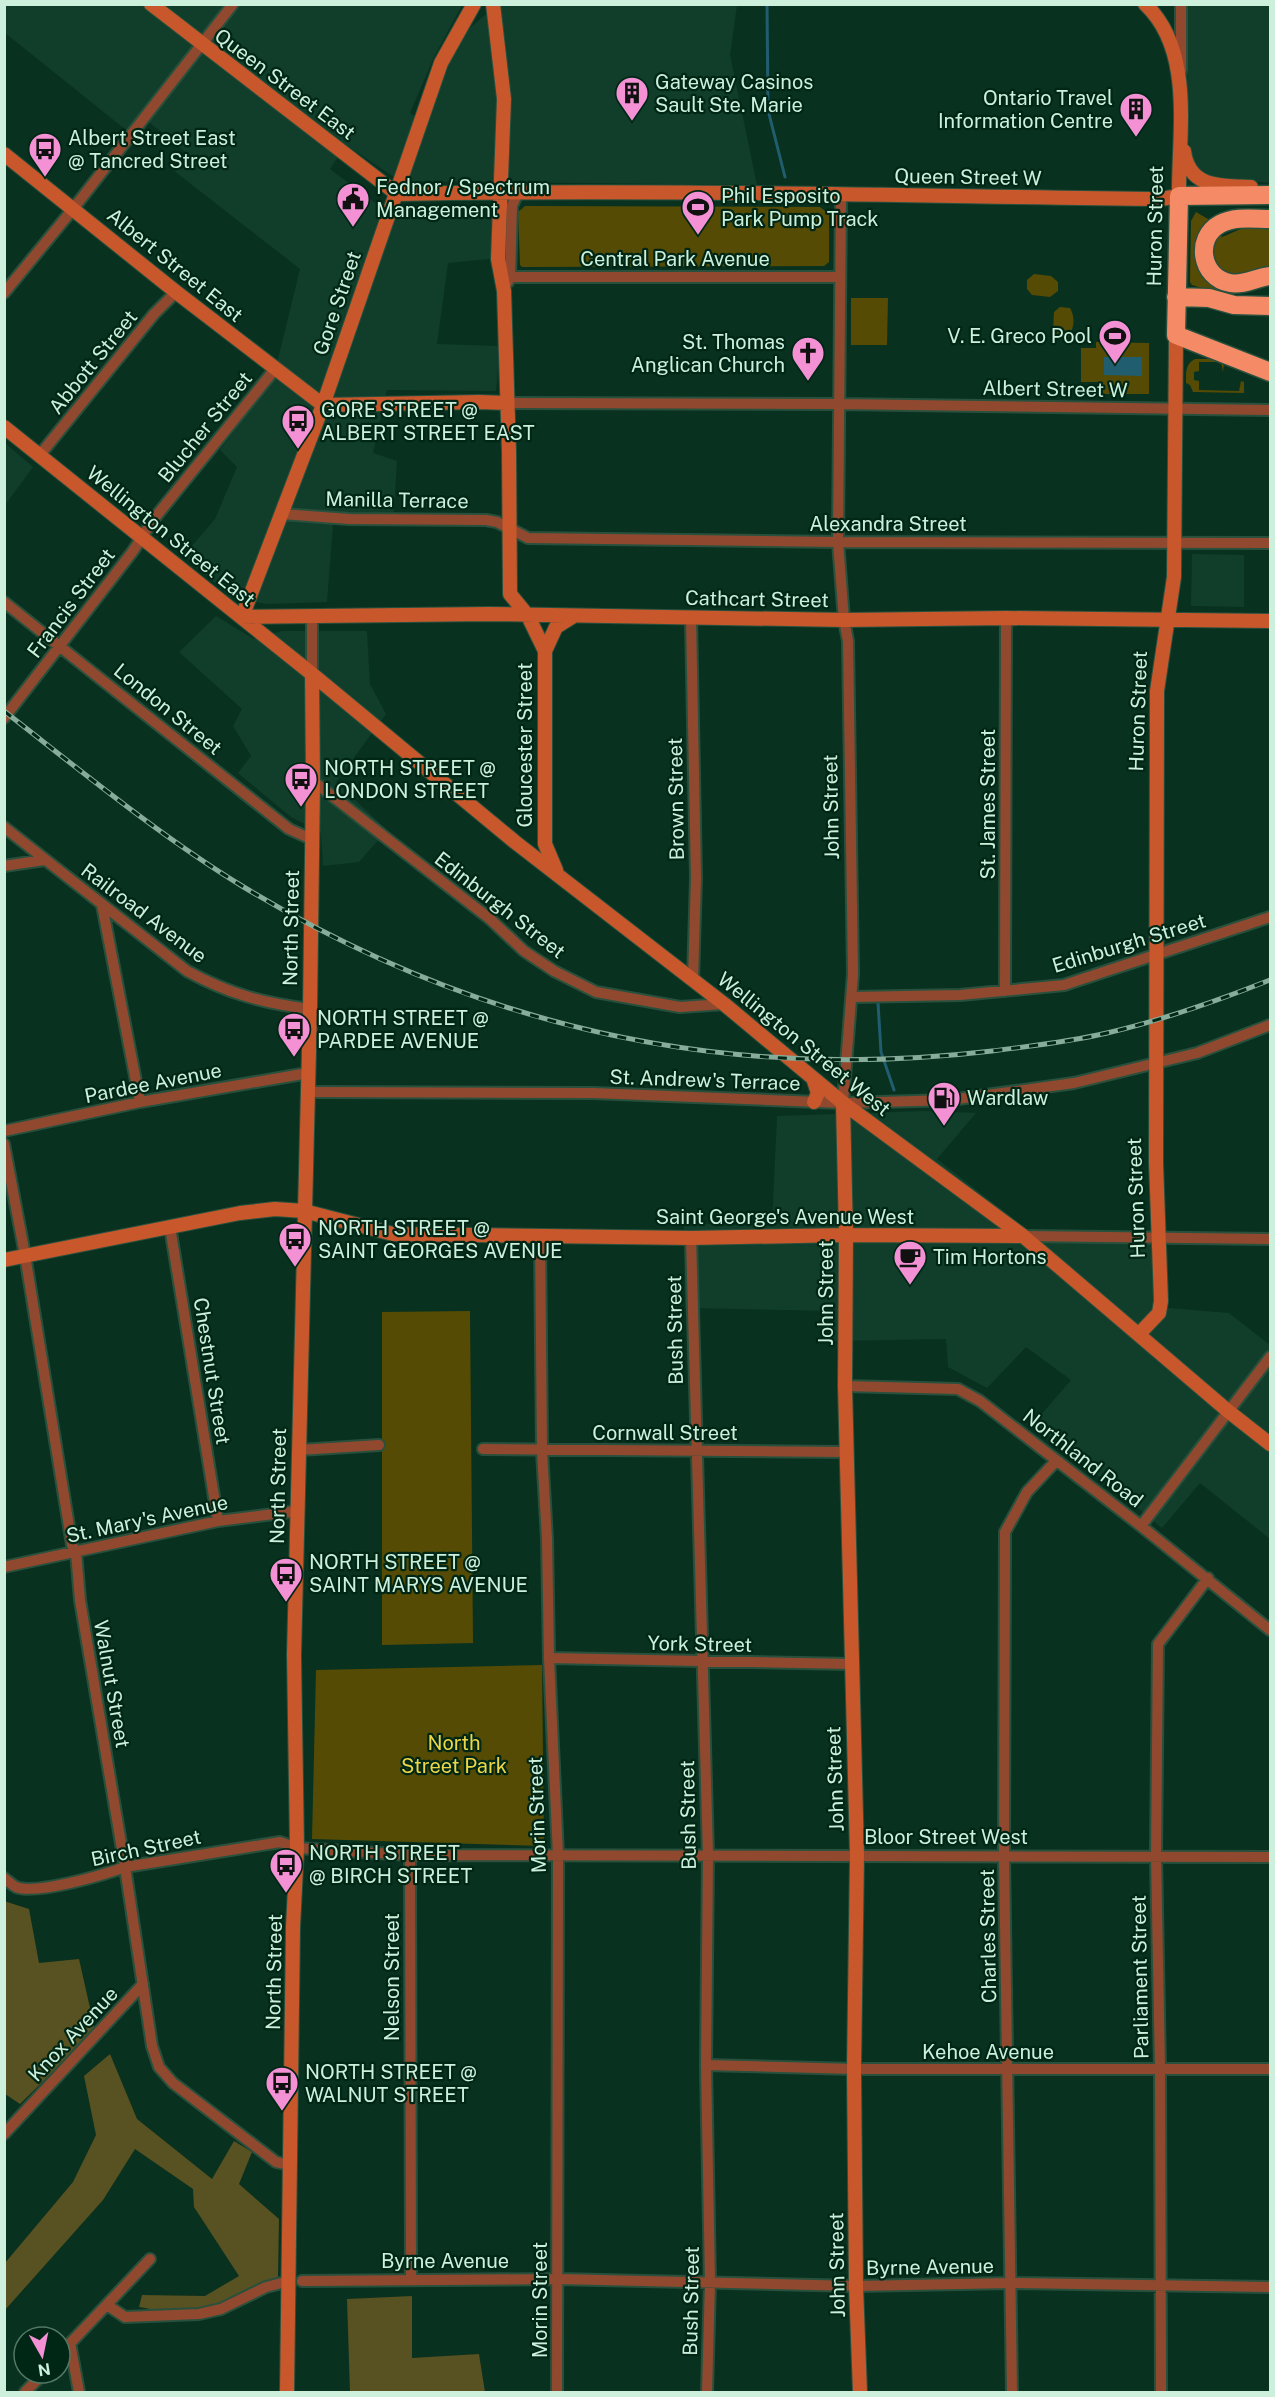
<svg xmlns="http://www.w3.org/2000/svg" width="1275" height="2397" font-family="'Public Sans',sans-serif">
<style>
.built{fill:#103e2a}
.green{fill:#554b04}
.forest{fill:#585121}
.water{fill:#205e6f}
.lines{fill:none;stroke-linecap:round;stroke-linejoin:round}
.stream{stroke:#205e6f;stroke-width:3}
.street-casing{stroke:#28503d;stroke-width:14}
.secondary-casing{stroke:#28503d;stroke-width:16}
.highway-casing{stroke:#28503d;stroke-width:21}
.street{stroke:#90492f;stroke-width:10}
.secondary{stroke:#c8572b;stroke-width:14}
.highway{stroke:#f48b66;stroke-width:18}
.rail-casing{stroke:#87ac99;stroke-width:5}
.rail{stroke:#002716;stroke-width:3;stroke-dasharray:9;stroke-linecap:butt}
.labels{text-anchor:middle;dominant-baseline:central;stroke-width:4.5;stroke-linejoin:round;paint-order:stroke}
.poi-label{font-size:20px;fill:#cdf0dc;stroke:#002716;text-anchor:start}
.street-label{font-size:20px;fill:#cdf0dc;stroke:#002716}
.park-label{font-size:20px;fill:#eed746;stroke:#002716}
</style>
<rect width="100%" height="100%" fill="#09311f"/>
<path class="built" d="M 4,5 L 462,5 L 434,57 L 410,113 L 427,125 L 452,51 L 464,33 L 497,5 L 737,5 L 730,55 L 757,185 L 400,181 L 346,145 L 330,169 L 374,202 L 492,211 L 499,258 L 448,263 L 437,344 L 500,346 L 496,391 L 387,390 L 373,453 L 397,461 L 393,523 L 333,524 L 327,602 L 267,604 L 231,598 L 184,555 L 215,519 L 237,467 L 220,450 L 260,396 L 277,363 L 300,269 L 173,170 L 190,156 L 149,122 L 139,137 L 121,126 L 5,33 Z
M 1182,5 L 1270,5 L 1270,183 L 1207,178 L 1193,164 L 1190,145 L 1180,125 Z
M 5,443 L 33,467 L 5,505 Z
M 1192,554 L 1244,555 L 1244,607 L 1191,606 Z
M 216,616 L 254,639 L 282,631 L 367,631 L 370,684 L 386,714 L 336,782 L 387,830 L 359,862 L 323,866 L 321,832 L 291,817 L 238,773 L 251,756 L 233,726 L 242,709 L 179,652 Z
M 924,1111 L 976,1113 L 937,1159 L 1043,1242 L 1155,1243 L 1157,1307 L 1229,1313 L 1270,1345 L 1270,1539 L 1200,1483 L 1162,1528 L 1034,1423 L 1071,1380 L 1026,1347 L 987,1388 L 948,1367 L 946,1339 L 832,1341 L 833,1311 L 685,1308 L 684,1223 L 772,1226 L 777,1116 Z"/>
<path class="green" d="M 525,206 L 820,207 L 829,214 L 829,262 L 824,266 L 522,267 L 520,265 L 518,212 Z
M 1196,212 L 1208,219 L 1209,223 L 1196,260 C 1200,275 1213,280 1225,288 L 1225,295 L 1192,285 L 1190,282 L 1191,221 Z
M 1243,228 L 1270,229 L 1270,267 L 1235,274 L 1222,271 L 1212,259 L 1213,243 L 1220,235 L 1222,237 Z
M 1034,274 L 1051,276 L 1058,282 L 1058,291 L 1050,297 L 1032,295 L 1027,289 L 1027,280 Z
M 851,298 L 888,298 L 887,345 L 851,345 Z
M 1060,307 L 1070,308 C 1076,319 1074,329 1067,339 L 1060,338 L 1053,330 L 1054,312 Z
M 1096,342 L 1149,343 L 1149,394 L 1098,394 L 1098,382 L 1081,382 L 1081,348 L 1096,348 Z
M 1195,359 L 1219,359 L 1224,363 L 1223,372 L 1221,362 L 1199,362 L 1199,371 L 1194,372 L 1194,380 L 1199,381 L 1199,390 L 1239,391 L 1241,381 L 1244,382 L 1244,393 L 1193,392 L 1190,385 L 1186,383 C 1186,373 1185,364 1195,359 Z
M 470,1311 L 473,1643 L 382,1645 L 382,1312 Z
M 542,1665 L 544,1846 L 312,1839 L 316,1670 Z"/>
<path class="forest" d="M 4,1901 L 29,1909 L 39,1963 L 79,1959 L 95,2030 L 20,2104 L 5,2094 Z
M 110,2054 L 137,2119 L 212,2179 L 234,2141 L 252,2152 L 239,2184 L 279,2219 L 278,2277 L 231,2304 L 167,2312 L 139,2307 L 142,2295 L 205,2296 L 239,2276 L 194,2207 L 193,2189 L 135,2149 L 103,2200 L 5,2310 L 5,2263 L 73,2182 L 96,2135 L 84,2076 Z
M 412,2296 L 412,2358 L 479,2354 L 485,2392 L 350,2392 L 347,2299 Z"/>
<path class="water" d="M 1104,357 L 1142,357 L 1142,376 L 1104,375 Z"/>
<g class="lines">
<path class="stream" d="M 767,4 L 768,110 L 785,177
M 878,1003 L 881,1052 L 894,1090"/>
<g class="street-casing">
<path id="street" d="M 1181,4 L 1181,70
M 841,194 L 838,542 L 844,620 L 848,641 L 853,974 L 843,1103
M 510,277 L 839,277
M 508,282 L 510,277 L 512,206 L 518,192
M 4,293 L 73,209 L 233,4
M 507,403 L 839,404 L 1270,410
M 39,456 L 154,314 L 176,292
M 282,514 L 349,519 L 486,520 L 497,522 L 528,538 L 838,542 L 1270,543
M 4,602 L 289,829 L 311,839
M 312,616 L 312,674
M 691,618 L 696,878 L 693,980
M 4,718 L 133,551 L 153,520 L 275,369
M 313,781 L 490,919 L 524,951 L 554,971 L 596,992 L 680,1007 L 724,1004
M 4,827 L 187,971 C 229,994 263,1003 310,1009
M 4,866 L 44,860
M 102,905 L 140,1102
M 1005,991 L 1006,618
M 852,997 L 960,995 L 1064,985 L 1270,917
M 308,1092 L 593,1093 L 843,1103 L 950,1100 L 1074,1083 L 1197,1053 L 1270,1025
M 4,1131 L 140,1102 L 308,1073
M 4,1144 L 25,1255 L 72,1545 L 76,1552 L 80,1600 L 125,1867 L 152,2046 L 159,2067 L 173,2083 L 276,2162 L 290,2165
M 170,1227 L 218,1521
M 540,1235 L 542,1451 L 547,1539 L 549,1658 L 558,1855 L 557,2392
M 1023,1236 L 1270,1239
M 691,1238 L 708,1855 L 706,2065 L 710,2282 L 707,2392
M 845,1386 L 958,1389 L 980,1401 L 1141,1526 L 1270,1630
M 483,1449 L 847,1452
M 299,1450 L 379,1445
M 1141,1526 L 1270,1357
M 4,1567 L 218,1521 L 297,1511
M 549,1658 L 851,1664
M 410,1855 L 411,2279
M 4,1878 C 8,1881 12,1885 16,1887 C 36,1895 103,1875 125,1867 L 280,1842 L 297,1848 L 410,1855 L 1270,1857
M 706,2065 L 854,2069 L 1270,2069
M 4,2134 L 143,1984
M 302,2281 L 558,2279 L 856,2286 L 1010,2283 L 1270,2287
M 107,2305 L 125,2317 L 199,2314 L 221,2309 L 266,2287 L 289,2281
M 70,2343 L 79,2392
M 60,2354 L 150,2259
M 25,2392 L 44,2373
M 1012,2392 L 1004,1856 L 1005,1532 L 1027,1492 L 1056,1461
M 1161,2392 L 1160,2069 L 1156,1856 L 1158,1644 L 1208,1578"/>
</g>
<g class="secondary-casing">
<path id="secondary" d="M 151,4 L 397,194
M 493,4 L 504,99 L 498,259 L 504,291 L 509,452 L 510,594 L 528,616 L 545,651 L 545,844 L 556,870
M 1184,151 C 1189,188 1220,186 1251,187
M 4,154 L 176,292 L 323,405 L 479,402 L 507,403
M 397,194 C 652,189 907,196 1161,199 L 1179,196 C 1178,135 1195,51 1145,4
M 4,427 L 312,674 L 515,842 L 724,1004 L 843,1103 L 1023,1236 L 1228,1411 L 1270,1444
M 242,617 L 489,614 L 844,620 L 1006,618 L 1270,621
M 242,617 L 323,405 L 441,63 L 474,4
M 545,651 L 556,627 L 572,617
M 813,1078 L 818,1093 L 814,1102
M 843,1103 L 846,1235 L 845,1386 L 857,1855 L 854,2069 L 856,2286 L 860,2392
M 4,1260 L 240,1213 L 275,1209 L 304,1211 L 393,1234 L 691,1238 L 846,1235 L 1023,1236
M 1139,1334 L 1159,1313 L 1161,1301 L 1156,1163 L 1157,691 L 1174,577 L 1176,335
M 287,2392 L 293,1927 L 297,1848 L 294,1655 L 310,1009 L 313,781 L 312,674"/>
</g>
<g class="highway-casing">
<path id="highway" d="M 1270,195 L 1179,196 L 1176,335 L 1270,372
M 1270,219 C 1254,219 1235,216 1220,224 C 1194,238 1201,278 1230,283 C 1244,286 1257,277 1270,276
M 1176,297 L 1209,298 L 1234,305 L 1270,306"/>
</g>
<use href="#street" class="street"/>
<use href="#secondary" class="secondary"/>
<use href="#highway" class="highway"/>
<g class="rail-casing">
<path id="rail" d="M 4,711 C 80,770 160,836 242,886 C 474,1027 722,1083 992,1051 C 1030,1046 1069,1042 1107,1033 C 1163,1020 1217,1001 1270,980"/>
</g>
<use href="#rail" class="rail"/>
</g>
<defs>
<g id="building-pin" transform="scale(1.725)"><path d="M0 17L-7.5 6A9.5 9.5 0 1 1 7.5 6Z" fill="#f491d4" stroke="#002716"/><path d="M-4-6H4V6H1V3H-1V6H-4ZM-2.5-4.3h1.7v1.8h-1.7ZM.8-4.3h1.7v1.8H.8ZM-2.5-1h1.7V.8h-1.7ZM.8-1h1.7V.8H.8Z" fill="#111"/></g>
<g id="bus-pin" transform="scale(1.725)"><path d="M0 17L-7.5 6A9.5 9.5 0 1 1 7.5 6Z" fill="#f491d4" stroke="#002716"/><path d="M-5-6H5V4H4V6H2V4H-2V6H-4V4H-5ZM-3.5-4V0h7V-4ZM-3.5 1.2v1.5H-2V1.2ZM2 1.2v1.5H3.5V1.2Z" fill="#111"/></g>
<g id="civic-pin" transform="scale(1.725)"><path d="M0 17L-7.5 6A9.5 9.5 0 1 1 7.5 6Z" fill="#f491d4" stroke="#002716"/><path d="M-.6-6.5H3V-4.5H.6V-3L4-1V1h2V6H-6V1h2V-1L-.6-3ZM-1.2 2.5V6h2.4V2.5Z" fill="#111"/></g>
<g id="stadium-pin" transform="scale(1.725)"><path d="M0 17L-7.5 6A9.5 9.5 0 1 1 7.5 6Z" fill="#f491d4" stroke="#002716"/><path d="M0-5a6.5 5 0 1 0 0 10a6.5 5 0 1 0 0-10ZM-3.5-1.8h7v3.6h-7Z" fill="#111"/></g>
<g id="church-pin" transform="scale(1.725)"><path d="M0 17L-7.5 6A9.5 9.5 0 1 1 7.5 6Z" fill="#f491d4" stroke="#002716"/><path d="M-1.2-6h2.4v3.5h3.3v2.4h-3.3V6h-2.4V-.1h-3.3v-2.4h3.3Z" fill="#111"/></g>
<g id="fuel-pin" transform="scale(1.725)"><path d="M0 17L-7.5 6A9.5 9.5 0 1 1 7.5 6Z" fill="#f491d4" stroke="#002716"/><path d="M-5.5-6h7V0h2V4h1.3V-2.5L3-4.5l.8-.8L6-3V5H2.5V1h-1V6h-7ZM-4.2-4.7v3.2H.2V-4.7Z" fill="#111"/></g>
<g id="cafe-pin" transform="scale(1.725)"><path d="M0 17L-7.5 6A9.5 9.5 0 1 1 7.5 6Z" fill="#f491d4" stroke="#002716"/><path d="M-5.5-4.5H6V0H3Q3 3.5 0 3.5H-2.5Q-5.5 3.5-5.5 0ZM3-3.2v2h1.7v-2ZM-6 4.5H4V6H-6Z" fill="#111"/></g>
</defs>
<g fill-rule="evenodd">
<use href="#building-pin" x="632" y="93"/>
<use href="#building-pin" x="1136" y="109"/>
<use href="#bus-pin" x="45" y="149"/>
<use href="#civic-pin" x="353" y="199"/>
<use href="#stadium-pin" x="698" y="207"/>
<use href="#stadium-pin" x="1115" y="336"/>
<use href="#church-pin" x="808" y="353"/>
<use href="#bus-pin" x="298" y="421"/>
<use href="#bus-pin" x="301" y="779"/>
<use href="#bus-pin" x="294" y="1029"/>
<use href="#fuel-pin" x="944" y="1098"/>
<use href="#bus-pin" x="295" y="1239"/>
<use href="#cafe-pin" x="910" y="1257"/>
<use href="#bus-pin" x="286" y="1574"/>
<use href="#bus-pin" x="286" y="1865"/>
<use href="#bus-pin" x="282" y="2083"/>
</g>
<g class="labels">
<g class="poi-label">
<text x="655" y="82">Gateway Casinos<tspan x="655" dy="23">Sault Ste. Marie</tspan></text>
<text x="1113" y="98" text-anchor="end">Ontario Travel<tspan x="1113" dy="23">Information Centre</tspan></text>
<text x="68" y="138">Albert Street East<tspan x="68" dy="23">@ Tancred Street</tspan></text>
<text x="376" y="187">Fednor / Spectrum<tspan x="376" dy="23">Management</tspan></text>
<text x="721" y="196">Phil Esposito<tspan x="721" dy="23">Park Pump Track</tspan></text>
<text x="1092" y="336" text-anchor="end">V. E. Greco Pool</text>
<text x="785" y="342" text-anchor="end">St. Thomas<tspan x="785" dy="23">Anglican Church</tspan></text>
<text x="321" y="410">GORE STREET @<tspan x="321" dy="23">ALBERT STREET EAST</tspan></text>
<text x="324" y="768">NORTH STREET @<tspan x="324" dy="23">LONDON STREET</tspan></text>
<text x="317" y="1018">NORTH STREET @<tspan x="317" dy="23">PARDEE AVENUE</tspan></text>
<text x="967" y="1098">Wardlaw</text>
<text x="318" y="1228">NORTH STREET @<tspan x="318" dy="23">SAINT GEORGES AVENUE</tspan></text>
<text x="933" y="1257">Tim Hortons</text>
<text x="309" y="1562">NORTH STREET @<tspan x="309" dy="23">SAINT MARYS AVENUE</tspan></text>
<text x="309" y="1853">NORTH STREET<tspan x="309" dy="23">@ BIRCH STREET</tspan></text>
<text x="305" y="2072">NORTH STREET @<tspan x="305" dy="23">WALNUT STREET</tspan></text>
</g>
<g class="street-label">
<text transform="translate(285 84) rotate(37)">Queen Street East</text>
<text transform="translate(968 177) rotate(1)">Queen Street W</text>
<text transform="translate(1155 226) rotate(-89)">Huron Street</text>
<text x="675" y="259">Central Park Avenue</text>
<text transform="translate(175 265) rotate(39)">Albert Street East</text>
<text transform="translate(337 303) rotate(-71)">Gore Street</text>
<text transform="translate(93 362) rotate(-51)">Abbott Street</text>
<text transform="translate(1055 389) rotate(1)">Albert Street W</text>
<text transform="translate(205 427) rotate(-51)">Blucher Street</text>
<text transform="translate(397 500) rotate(1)">Manilla Terrace</text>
<text x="888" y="524">Alexandra Street</text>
<text transform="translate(171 536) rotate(39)">Wellington Street East</text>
<text transform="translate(757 599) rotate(1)">Cathcart Street</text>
<text transform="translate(71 603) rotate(-53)">Francis Street</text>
<text transform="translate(168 709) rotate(39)">London Street</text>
<text transform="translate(1138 711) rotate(-88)">Huron Street</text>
<text transform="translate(525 745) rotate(-90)">Gloucester Street</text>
<text transform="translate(676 799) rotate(-91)">Brown Street</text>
<text transform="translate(988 804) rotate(-90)">St. James Street</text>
<text transform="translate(831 807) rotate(-91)">John Street</text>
<text transform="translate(500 905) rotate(38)">Edinburgh Street</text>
<text transform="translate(144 913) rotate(37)">Railroad Avenue</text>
<text transform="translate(291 928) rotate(-89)">North Street</text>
<text transform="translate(1129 943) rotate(-17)">Edinburgh Street</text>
<text transform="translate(804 1044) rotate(39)">Wellington Street West</text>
<text transform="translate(705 1080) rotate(2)">St. Andrew's Terrace</text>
<text transform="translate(153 1083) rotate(-11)">Pardee Avenue</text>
<text transform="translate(1136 1198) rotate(-92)">Huron Street</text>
<text x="785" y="1217">Saint George's Avenue West</text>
<text transform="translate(826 1293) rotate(-90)">John Street</text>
<text transform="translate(675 1330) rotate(-91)">Bush Street</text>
<text transform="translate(212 1371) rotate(81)">Chestnut Street</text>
<text x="665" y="1433">Cornwall Street</text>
<text transform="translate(1083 1458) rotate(38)">Northland Road</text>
<text transform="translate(278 1486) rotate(-89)">North Street</text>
<text transform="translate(147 1519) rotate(-12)">St. Mary's Avenue</text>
<text transform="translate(700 1644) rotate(1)">York Street</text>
<text transform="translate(112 1684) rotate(80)">Walnut Street</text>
<text transform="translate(835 1779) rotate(-92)">John Street</text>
<text transform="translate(537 1815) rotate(-92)">Morin Street</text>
<text transform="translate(688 1815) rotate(-91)">Bush Street</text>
<text x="946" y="1837">Bloor Street West</text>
<text transform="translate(146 1848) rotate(-12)">Birch Street</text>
<text transform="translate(988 1936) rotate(-91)">Charles Street</text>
<text transform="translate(274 1972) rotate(-89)">North Street</text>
<text transform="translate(392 1977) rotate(-90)">Nelson Street</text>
<text transform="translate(1140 1977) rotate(-91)">Parliament Street</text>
<text transform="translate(73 2034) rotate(-47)">Knox Avenue</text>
<text x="988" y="2052">Kehoe Avenue</text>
<text x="445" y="2261">Byrne Avenue</text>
<text transform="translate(837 2265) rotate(-91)">John Street</text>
<text transform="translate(930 2267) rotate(-1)">Byrne Avenue</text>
<text transform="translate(540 2300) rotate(-90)">Morin Street</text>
<text transform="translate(691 2301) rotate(-89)">Bush Street</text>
</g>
<g class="park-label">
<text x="454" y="1743">North<tspan x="454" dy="23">Street Park</tspan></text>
</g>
</g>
<rect width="1275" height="2397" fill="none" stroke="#cdf0dc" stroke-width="12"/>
<g transform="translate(42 2355) rotate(171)"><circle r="28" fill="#002716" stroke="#527765" stroke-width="1.5"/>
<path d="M0-4.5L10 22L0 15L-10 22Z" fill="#f491d4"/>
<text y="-9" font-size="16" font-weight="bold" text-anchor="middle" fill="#cdf0dc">N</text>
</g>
</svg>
